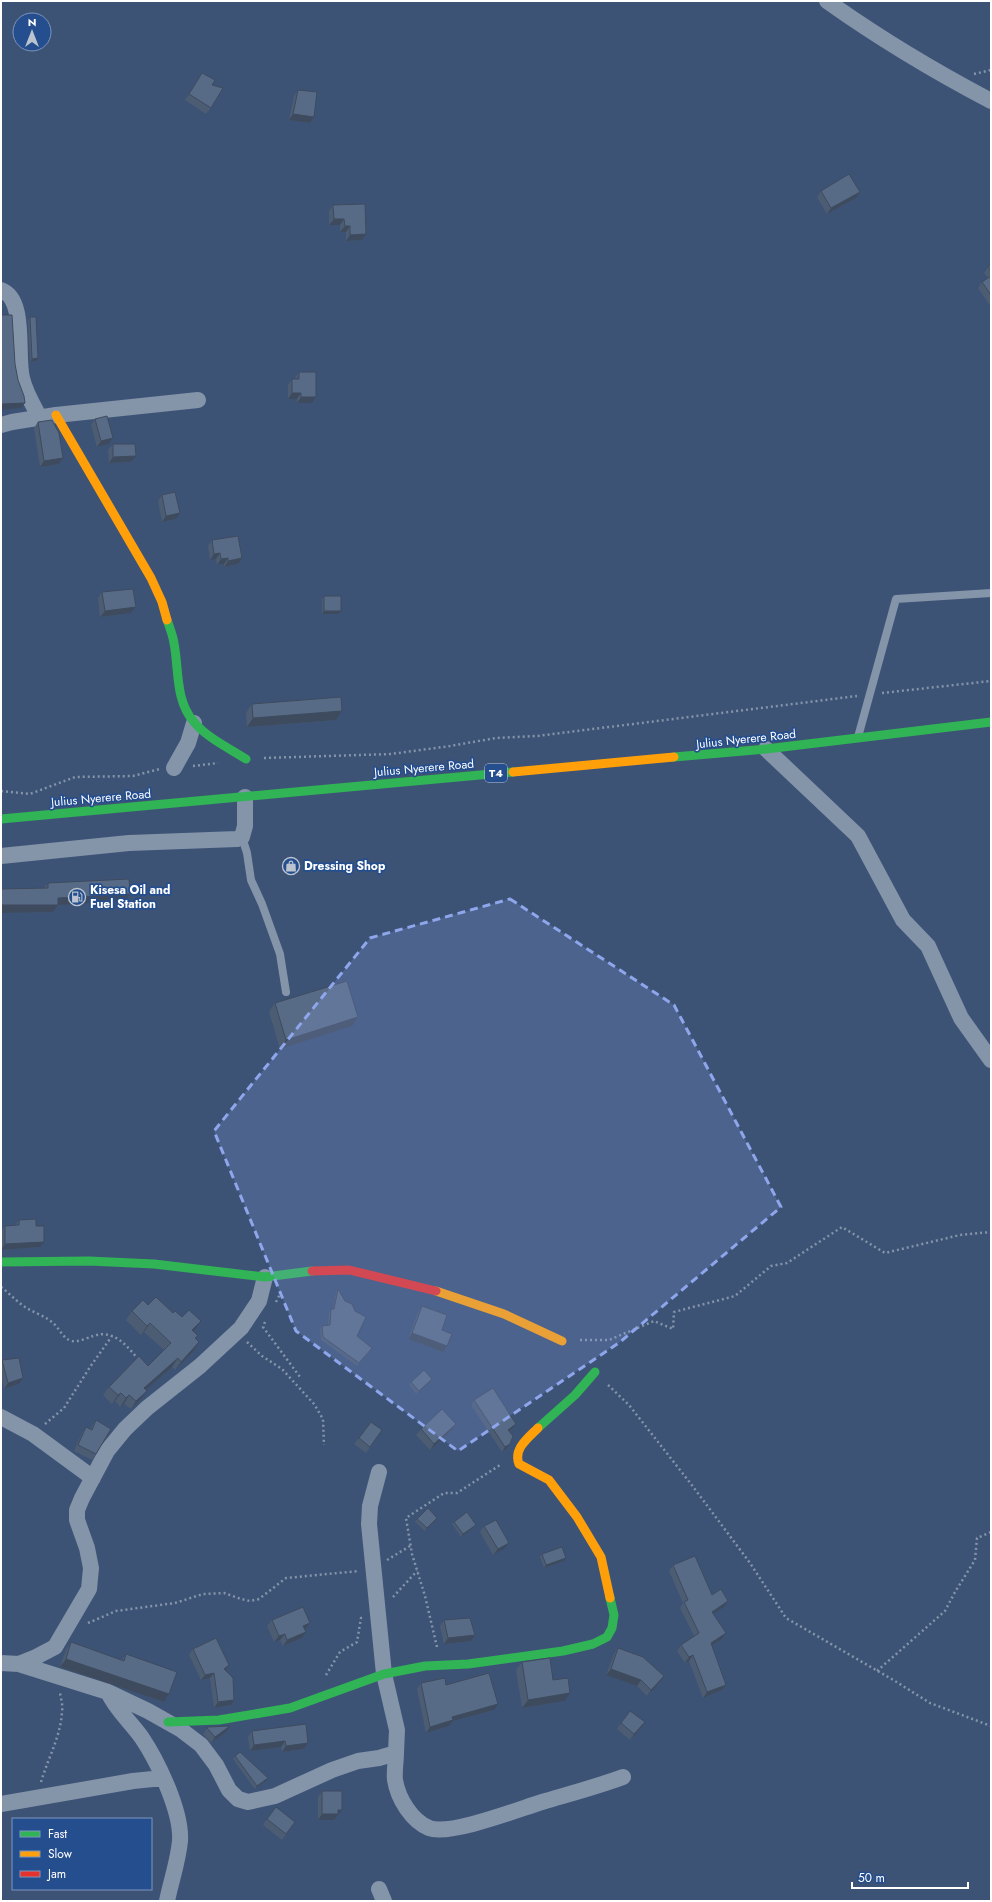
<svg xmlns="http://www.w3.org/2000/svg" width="992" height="1902" font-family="Jost,sans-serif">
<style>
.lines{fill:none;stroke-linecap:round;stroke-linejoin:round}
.path{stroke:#8494a9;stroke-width:2.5;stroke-dasharray:2 3;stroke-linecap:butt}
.lane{stroke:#8494a9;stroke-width:8}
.street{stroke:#8494a9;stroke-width:16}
.fast{stroke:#30b455;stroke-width:9}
.slow{stroke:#ff9f0a;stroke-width:9}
.jam{stroke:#e5322d;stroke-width:9}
.wall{fill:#4c5c73}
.shaded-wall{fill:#3e4b5e}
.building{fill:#586b86;stroke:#3e4b5e}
.marked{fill:#8ea6ec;fill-opacity:0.2;stroke:#8ea6ec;stroke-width:3;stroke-dasharray:8 5;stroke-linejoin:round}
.labels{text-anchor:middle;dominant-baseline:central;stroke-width:3.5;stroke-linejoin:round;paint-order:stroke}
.shield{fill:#254e8e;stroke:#becadd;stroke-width:1}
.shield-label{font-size:11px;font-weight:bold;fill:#fff}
.street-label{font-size:12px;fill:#fff;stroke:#254e8e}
.poi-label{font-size:12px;font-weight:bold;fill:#fff;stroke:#254e8e;text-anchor:start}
</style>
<rect width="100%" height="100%" fill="#3d5376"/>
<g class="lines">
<path class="path" d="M 974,74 L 991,70
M 882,693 L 991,681
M 264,758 L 391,754 L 450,746 L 496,738 L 537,736 L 857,696
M 193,766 L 218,763
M 1,791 L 30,794 L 75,777 L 133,776 L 160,769
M 1,1287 C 9,1293 16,1301 25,1307 C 34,1313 46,1316 54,1324 C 60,1329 63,1339 72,1341 C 79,1342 87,1338 93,1336 C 114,1329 126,1345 139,1360
M 276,1302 L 281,1292
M 265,1322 L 263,1327 L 300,1377
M 580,1340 L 609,1340 L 654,1321 L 673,1329 L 674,1312 L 735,1296 L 771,1266 L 787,1263 L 842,1227 L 885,1253 L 960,1235 L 991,1232
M 247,1342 L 262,1356 L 282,1369 L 314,1404 L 323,1419 L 324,1445
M 608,1385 L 629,1405 L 691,1484 L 750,1563 L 786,1618 L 895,1681 L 930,1703 L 991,1726
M 45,1424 L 64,1408 L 90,1367 L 112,1336
M 387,1560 L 410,1546
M 393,1597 L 417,1571
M 88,1623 L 116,1611 L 175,1603 L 203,1594 L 224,1593 L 241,1599 L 250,1601 L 259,1599 L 286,1578 L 359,1571
M 437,1647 L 425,1596 L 412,1554 L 406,1518 L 444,1493 L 457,1493 L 500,1465
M 877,1671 L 945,1611 L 955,1592 L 975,1560 L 977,1538 L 991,1532
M 326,1675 L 340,1652 L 357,1642 L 361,1618 L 363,1618
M 41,1782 C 48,1758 61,1736 62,1711 C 63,1705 61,1699 60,1693"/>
<path class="lane" d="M 858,737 L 896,599 L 991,593
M 242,837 L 247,853 L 251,880 L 262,904 L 280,954 L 286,992"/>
<path class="street" d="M 827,1 C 879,38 934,71 991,101
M 1,290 C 27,299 16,355 22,378 C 25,392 33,405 40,418
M 1,425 L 12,422 L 56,415 L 198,400
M 766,749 L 858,836 L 903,920 L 928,946 L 961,1018 L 991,1060
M 174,768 L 188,743 L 194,723
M 1,856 L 129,843 L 237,839 L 242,837 L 245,826 L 245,797
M 1,1417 L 33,1434 L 93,1478
M 1,1663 L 19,1664 L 34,1658 L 55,1647 L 89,1589 L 91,1568 L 87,1548 L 77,1520 L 77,1510 L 82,1498 L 107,1451 L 125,1429 L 147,1408 L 200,1366 L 241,1328 L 259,1301 L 265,1277
M 19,1664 L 108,1692 L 148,1711 L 180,1729 L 201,1745 L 216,1765 L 229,1790 L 238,1799 L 248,1802 L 275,1796 L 332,1770 L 358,1761 L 379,1758 L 396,1753 L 397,1730 L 384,1674 L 369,1524 L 370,1506 L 379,1472
M 108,1692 C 116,1710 131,1722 142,1738 C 158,1762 182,1812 180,1841 C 178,1862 171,1881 167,1901
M 396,1753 C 396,1761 394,1772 395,1780 C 398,1799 412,1821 429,1828 C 450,1836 519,1809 542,1802 C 569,1794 596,1787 623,1777
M 1,1804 L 133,1781 L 163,1778
M 379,1889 L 384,1901"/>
<path class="fast" d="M 167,620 C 170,628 173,636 174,643 C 179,669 175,701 194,722 C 207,738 229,748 246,759
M 674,757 L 766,749 L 991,722
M 1,819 L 513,772
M 1,1262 L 89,1261 L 154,1264 L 265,1277 L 312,1271
M 538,1428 L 575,1395 L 595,1372
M 168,1722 L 219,1720 L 290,1708 L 384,1674 L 425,1666 L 468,1664 L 563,1651 L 593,1644 L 607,1637 L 612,1628 L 614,1615 L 610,1598"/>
<path class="slow" d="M 56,415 L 151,578 L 162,602 L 167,620
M 513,772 L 674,757
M 436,1291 L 504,1314 L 562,1341
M 538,1428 C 528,1438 513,1449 519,1464 L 549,1480 L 577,1517 L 601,1557 L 610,1598"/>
<path class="jam" d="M 312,1271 L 349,1270 L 436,1291"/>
</g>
<path class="wall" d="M 202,73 L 212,85 L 211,108 L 206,114 L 185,100 Z
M 298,90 L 314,117 L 310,123 L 289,120 L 294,96 Z
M 821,191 L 860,192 L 856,198 L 827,214 L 817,197 Z
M 333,205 L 366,234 L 362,240 L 346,241 L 346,232 L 340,232 L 340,225 L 329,225 L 329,211 Z
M 991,265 L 991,303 L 989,304 L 978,288 L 982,282 L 988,278 L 984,273 L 988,267 Z
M 30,317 L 36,361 L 30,362 L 28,320 Z
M 299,372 L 316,397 L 312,403 L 297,403 L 297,399 L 288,399 L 288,385 L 292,379 L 295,379 L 295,378 Z
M 95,419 L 113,438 L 109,444 L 97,447 L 91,425 Z
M 38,422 L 63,458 L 59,464 L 40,467 L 34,428 Z
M 113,444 L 131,462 L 109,463 L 108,450 Z
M 162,495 L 176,519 L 162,522 L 158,501 Z
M 212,540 L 238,564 L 224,567 L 224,564 L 217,565 L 216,559 L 210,560 L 208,546 Z
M 102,592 L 136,607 L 131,613 L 100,617 L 98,598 Z
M 324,596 L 341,611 L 339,614 L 322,614 L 322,599 Z
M 252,704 L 342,711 L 336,720 L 247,727 L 246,713 Z
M 48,883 L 130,894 L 124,902 L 58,905 L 53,912 L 1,913 L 1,889 L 44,888 Z
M 275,1003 L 352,1026 L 280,1049 L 269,1012 Z
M 19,1220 L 36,1226 L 40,1247 L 1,1250 L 1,1231 L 5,1226 L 15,1225 Z
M 338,1289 L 357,1336 L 370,1351 L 357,1366 L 321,1340 L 320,1329 L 322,1326 L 328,1325 L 329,1312 L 331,1309 L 333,1309 L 336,1292 Z
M 148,1305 L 173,1313 L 182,1317 L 201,1321 L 194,1331 L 196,1339 L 199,1342 L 194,1351 L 175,1370 L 172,1367 L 146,1390 L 141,1399 L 131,1409 L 124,1404 L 120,1407 L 115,1401 L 112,1404 L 103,1395 L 109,1387 L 148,1366 L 164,1350 L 144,1332 L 141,1335 L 126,1320 L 132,1311 Z
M 422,1306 L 442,1330 L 443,1352 L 408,1339 L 418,1312 Z
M 2,1360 L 23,1378 L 19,1384 L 4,1389 L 1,1378 L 1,1362 Z
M 411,1382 L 430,1382 L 416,1394 L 409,1385 Z
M 474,1400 L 512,1429 L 509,1432 L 506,1449 L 502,1452 L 471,1405 Z
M 96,1420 L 96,1454 L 92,1460 L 74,1451 L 82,1433 L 86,1427 L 90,1429 Z
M 456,1424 L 452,1430 L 430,1450 L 416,1435 L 421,1429 Z
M 382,1430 L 366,1453 L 354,1444 L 359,1438 Z
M 437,1518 L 435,1521 L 425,1531 L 415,1522 L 417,1519 Z
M 454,1522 L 473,1528 L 461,1537 L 452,1524 Z
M 484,1526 L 504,1549 L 493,1555 L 480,1532 Z
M 542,1554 L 564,1561 L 544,1568 L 540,1557 Z
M 673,1565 L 712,1595 L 728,1601 L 724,1607 L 713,1614 L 726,1633 L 722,1639 L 711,1646 L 726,1685 L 722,1690 L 703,1698 L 689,1661 L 685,1663 L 677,1651 L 681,1645 L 694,1636 L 680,1608 L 683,1603 L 669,1571 Z
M 272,1620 L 310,1623 L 306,1629 L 305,1629 L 306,1632 L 302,1638 L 283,1646 L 280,1640 L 274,1642 L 267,1626 Z
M 444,1620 L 475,1635 L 471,1641 L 444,1644 L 440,1626 Z
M 71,1642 L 122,1660 L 126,1654 L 169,1694 L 164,1702 L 60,1667 L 66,1650 Z
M 618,1648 L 664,1676 L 660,1682 L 647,1696 L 637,1686 L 606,1675 L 614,1654 Z
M 193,1649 L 226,1670 L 231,1705 L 214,1708 L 210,1678 L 201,1680 L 189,1655 Z
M 522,1662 L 553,1680 L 570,1693 L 565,1701 L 522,1708 L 516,1670 Z
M 421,1683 L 446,1685 L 494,1710 L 453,1721 L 449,1726 L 426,1733 L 417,1689 Z
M 645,1722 L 641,1728 L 630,1740 L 617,1729 L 621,1723 Z
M 207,1728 L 226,1732 L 211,1743 L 203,1734 Z
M 252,1731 L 308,1743 L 304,1749 L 282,1752 L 281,1747 L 250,1751 L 248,1737 Z
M 235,1756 L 266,1781 L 255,1789 L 233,1759 Z
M 322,1791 L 338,1816 L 337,1816 L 334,1820 L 318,1820 L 318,1797 Z
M 267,1819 L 291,1828 L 282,1840 L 263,1825 Z"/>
<path class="shaded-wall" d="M 293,114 L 314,117 L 310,123 L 289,120 Z
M 860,192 L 856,198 L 827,214 L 831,208 Z
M 334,219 L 344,219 L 340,225 L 329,225 Z
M 345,226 L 350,226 L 346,232 L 340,232 Z
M 366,234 L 362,240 L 346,241 L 350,235 Z
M 38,358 L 36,361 L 30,362 L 32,359 Z
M 292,393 L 301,393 L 297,399 L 288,399 Z
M 301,397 L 316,397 L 312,403 L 297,403 Z
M 25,403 L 21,408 L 1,410 L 1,404 Z
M 113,438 L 109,444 L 97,447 L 101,441 Z
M 136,456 L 131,462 L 109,463 L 113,457 Z
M 63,458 L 59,464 L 40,467 L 44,461 Z
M 180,513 L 176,519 L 162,522 L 166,516 Z
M 220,553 L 216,559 L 210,560 L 214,554 Z
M 228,558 L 224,564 L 217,565 L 221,559 Z
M 242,558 L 238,564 L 224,567 L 228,561 Z
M 136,607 L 131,613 L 100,617 L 105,611 Z
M 324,611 L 341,611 L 339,614 L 322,614 Z
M 342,711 L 336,720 L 247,727 L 253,718 Z
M 130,894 L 124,902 L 58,905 L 53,912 L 1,913 L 1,905 L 58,898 Z
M 358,1017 L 352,1026 L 280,1049 L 286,1040 Z
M 44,1242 L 40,1247 L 1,1250 L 5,1244 Z
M 201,1321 L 195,1330 L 186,1338 L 192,1330 Z
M 150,1323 L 144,1332 L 141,1335 L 147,1326 Z
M 412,1333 L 447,1346 L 443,1352 L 408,1339 Z
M 199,1342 L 194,1351 L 175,1370 L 181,1362 Z
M 178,1358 L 172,1367 L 139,1396 L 144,1388 Z
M 23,1378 L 19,1384 L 4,1389 L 8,1383 Z
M 432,1379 L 430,1382 L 416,1394 L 419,1391 Z
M 147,1391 L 141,1399 L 131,1409 L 136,1401 Z
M 121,1393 L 115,1401 L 112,1404 L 118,1395 Z
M 129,1395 L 124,1404 L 120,1407 L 126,1398 Z
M 456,1424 L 452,1430 L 430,1450 L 434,1444 Z
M 516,1424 L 512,1429 L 504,1435 L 508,1430 Z
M 510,1444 L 506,1449 L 502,1452 L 505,1447 Z
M 437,1518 L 435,1521 L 425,1531 L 427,1528 Z
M 476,1525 L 473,1528 L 461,1537 L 463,1534 Z
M 509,1543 L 504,1549 L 493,1555 L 498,1549 Z
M 566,1558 L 564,1561 L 544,1568 L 546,1565 Z
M 728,1601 L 724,1607 L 708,1617 L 712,1612 Z
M 310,1623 L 306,1629 L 299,1632 L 303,1626 Z
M 306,1632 L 302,1638 L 283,1646 L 287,1640 Z
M 726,1633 L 722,1639 L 706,1649 L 711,1643 Z
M 285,1634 L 280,1640 L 274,1642 L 279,1636 Z
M 475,1635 L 471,1641 L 444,1644 L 448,1638 Z
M 693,1655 L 689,1661 L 685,1663 L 689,1657 Z
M 66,1659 L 169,1694 L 164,1702 L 60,1667 Z
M 229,1665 L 226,1671 L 224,1669 Z
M 611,1669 L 641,1680 L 637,1686 L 606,1675 Z
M 214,1673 L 210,1678 L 201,1680 L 205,1675 Z
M 664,1676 L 660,1682 L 647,1696 L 651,1690 Z
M 726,1685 L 722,1690 L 703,1698 L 707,1692 Z
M 570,1693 L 565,1701 L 522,1708 L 528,1700 Z
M 234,1700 L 231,1705 L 214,1708 L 218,1702 Z
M 498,1704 L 494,1710 L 453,1721 L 449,1726 L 426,1733 L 430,1727 L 452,1717 Z
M 645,1722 L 641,1728 L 630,1740 L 634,1734 Z
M 230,1726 L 226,1732 L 211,1743 L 215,1737 Z
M 285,1741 L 281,1747 L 250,1751 L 254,1745 Z
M 308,1743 L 304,1749 L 282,1752 L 286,1746 Z
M 268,1778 L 266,1781 L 255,1789 L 257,1786 Z
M 338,1810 L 342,1810 L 334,1820 L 318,1820 L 322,1814 Z"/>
<path class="building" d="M 202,73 L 215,80 L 212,85 L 223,88 L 211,108 L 189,94 Z
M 298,90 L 317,92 L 314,117 L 293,114 Z
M 849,174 L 860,192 L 831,208 L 821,191 Z
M 365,204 L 366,234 L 350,235 L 350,226 L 345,226 L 344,219 L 334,219 L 333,205 Z
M 991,265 L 991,271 L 988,267 Z
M 991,276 L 991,295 L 982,282 Z
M 1,315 L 12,315 L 15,364 L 18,380 L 24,396 L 25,403 L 1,404 Z
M 30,317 L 36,317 L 38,358 L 32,359 Z
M 299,372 L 316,372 L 316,397 L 301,397 L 301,393 L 292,393 L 292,379 L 299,379 Z
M 107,416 L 113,438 L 101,441 L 95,419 Z
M 52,420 L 59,433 L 63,458 L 44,461 L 38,422 Z
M 113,444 L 135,444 L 136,456 L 113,457 Z
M 175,492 L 180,513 L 166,516 L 162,495 Z
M 238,536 L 242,558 L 228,561 L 228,558 L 221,559 L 220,553 L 214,554 L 212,540 Z
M 133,589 L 136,607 L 105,611 L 102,592 Z
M 324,596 L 341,596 L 341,611 L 324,611 Z
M 341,697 L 342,711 L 253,718 L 252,704 Z
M 129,879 L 130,894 L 58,898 L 58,905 L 1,905 L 1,889 L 48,888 L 48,883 Z
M 347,981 L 358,1017 L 286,1040 L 275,1003 Z
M 36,1219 L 36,1226 L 44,1226 L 44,1242 L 5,1244 L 5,1226 L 19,1225 L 19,1220 Z
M 338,1289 L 345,1301 L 352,1304 L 355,1311 L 366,1317 L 357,1336 L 372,1348 L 359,1363 L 323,1337 L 322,1326 L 330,1325 L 331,1309 L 334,1309 Z
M 156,1297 L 173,1313 L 175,1311 L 182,1317 L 189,1310 L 201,1321 L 192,1330 L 198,1336 L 195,1338 L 199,1342 L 181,1362 L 178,1358 L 144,1388 L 147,1391 L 136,1401 L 129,1395 L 126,1398 L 121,1393 L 118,1395 L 109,1387 L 139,1356 L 148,1366 L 171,1343 L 150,1323 L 147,1326 L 132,1311 L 143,1300 L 148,1305 Z
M 422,1306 L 447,1315 L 442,1330 L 452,1334 L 447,1346 L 412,1333 Z
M 19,1358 L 23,1378 L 8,1383 L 2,1360 Z
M 424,1370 L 432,1379 L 419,1391 L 411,1382 Z
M 493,1388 L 516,1424 L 508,1430 L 513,1436 L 510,1444 L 505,1447 L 474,1400 Z
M 442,1409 L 456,1424 L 434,1444 L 421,1429 Z
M 96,1420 L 111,1429 L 96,1454 L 78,1445 L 86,1427 L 92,1430 Z
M 371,1422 L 382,1430 L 370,1447 L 359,1438 Z
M 428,1508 L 437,1518 L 427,1528 L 417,1519 Z
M 467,1512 L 476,1525 L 463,1534 L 454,1522 Z
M 496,1520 L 509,1543 L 498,1549 L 484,1526 Z
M 562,1547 L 566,1558 L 546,1565 L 542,1554 Z
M 695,1556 L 712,1595 L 721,1589 L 728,1601 L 712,1612 L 726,1633 L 711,1643 L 726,1685 L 707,1692 L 693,1655 L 689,1657 L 681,1645 L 699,1633 L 684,1602 L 688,1600 L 673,1565 Z
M 303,1607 L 310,1623 L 303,1626 L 306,1632 L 287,1640 L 285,1634 L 279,1636 L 272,1620 Z
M 470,1618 L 475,1635 L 448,1638 L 444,1620 Z
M 216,1638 L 229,1665 L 224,1669 L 233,1678 L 234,1700 L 218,1702 L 214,1673 L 205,1675 L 193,1649 Z
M 71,1642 L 124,1661 L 126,1654 L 177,1672 L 169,1694 L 66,1659 Z
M 618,1648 L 643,1657 L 664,1676 L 651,1690 L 641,1680 L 611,1669 Z
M 550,1658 L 553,1680 L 568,1678 L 570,1693 L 528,1700 L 522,1662 Z
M 489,1673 L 498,1704 L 452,1717 L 453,1720 L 430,1727 L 421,1683 L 445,1678 L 446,1685 Z
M 630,1711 L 645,1722 L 634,1734 L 621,1723 Z
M 306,1724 L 308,1743 L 286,1746 L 285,1741 L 254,1745 L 252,1731 Z
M 230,1726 L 215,1737 L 207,1728 L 208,1727 Z
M 240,1752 L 268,1778 L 257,1786 L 235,1756 Z
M 322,1791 L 342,1791 L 342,1810 L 338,1810 L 338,1814 L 322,1814 Z
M 276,1807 L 295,1822 L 286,1834 L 267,1819 Z"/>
<path class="marked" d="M 510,899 L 674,1005 L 781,1207 L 620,1342 L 458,1451 L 296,1331 L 214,1131 L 370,938 Z"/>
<defs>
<g id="shop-ring" transform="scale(0.9)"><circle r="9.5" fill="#254e8e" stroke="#bbc3cf" stroke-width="1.5"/><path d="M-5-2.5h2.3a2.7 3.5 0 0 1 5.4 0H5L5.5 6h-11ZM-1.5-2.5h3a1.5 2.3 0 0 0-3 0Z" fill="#bbc3cf"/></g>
<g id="fuel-ring" transform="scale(0.9)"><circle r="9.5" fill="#254e8e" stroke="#bbc3cf" stroke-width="1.5"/><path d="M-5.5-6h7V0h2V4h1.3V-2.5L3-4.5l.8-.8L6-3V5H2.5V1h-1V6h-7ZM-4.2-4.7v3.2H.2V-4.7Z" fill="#bbc3cf"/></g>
</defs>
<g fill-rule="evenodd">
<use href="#shop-ring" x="291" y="866"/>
<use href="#fuel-ring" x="77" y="897"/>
</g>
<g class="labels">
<rect class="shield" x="485" y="764" width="22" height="18" rx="3"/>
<g class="shield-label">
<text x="496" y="773">T4</text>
</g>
<g class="street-label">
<text transform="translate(746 739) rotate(-6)">Julius Nyerere Road</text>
<text transform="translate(424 768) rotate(-5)">Julius Nyerere Road</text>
<text transform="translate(101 798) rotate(-5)">Julius Nyerere Road</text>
</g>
<g class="poi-label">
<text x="304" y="866">Dressing Shop</text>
<text x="90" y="890">Kisesa Oil and<tspan x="90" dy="14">Fuel Station</tspan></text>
</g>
</g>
<rect width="992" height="1902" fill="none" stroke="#ffffff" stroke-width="4"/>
<rect x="12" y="1818" width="140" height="72" fill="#254e8e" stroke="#7c95bb"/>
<rect x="20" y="1831" width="20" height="6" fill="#30b455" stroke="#7c95bb"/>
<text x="48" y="1838" font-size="12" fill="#ffffff">Fast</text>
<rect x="20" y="1851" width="20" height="6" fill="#ff9f0a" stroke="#7c95bb"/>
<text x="48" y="1858" font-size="12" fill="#ffffff">Slow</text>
<rect x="20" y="1871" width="20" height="6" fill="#e5322d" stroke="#7c95bb"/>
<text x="48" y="1878" font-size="12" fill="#ffffff">Jam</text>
<g transform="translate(32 32)"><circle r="19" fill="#254e8e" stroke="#7c95bb"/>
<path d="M0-3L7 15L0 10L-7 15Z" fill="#bbc3cf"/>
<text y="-6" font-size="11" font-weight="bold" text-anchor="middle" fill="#ffffff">N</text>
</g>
<path d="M852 1882v6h116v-6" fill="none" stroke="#ffffff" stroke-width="2"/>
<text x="858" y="1882" font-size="12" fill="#ffffff" stroke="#254e8e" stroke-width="3" paint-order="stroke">50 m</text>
</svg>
